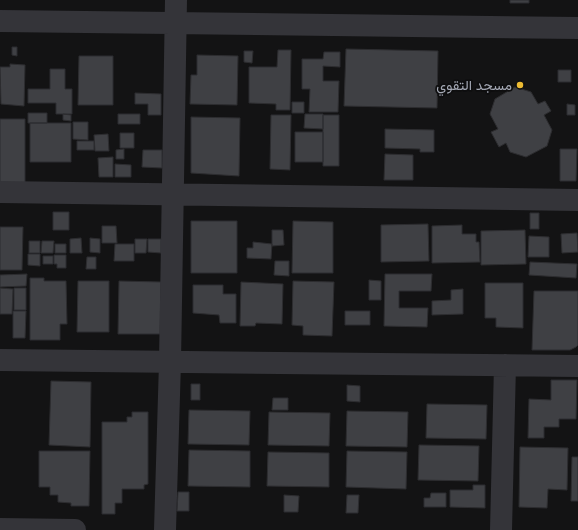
<svg xmlns="http://www.w3.org/2000/svg" width="578" height="530" font-family="Montserrat,Vazirmatn,sans-serif">
<style>
.building{fill:#3f4044;stroke:#2d2d30}
.lines{fill:none;stroke-linecap:round;stroke-linejoin:round}
.minor{stroke:#343439;stroke-width:22}
.poi-dot{fill:#ecba32;stroke:#0e0e0f;stroke-width:1.5}
.labels{text-anchor:middle;dominant-baseline:central;stroke-width:3.5;stroke-linejoin:round;paint-order:stroke}
.poi-label{font-size:14px;fill:#a4a8b4;stroke:#0e0e0f;text-anchor:end}
</style>
<rect width="100%" height="100%" fill="#131314"/>
<path class="building" d="M 510,0 L 529,0 L 529,3 L 510,3 Z
M 12,47 L 17,47 L 17,56 L 12,55 Z
M 346,49 L 438,51 L 437,108 L 344,106 Z
M 278,50 L 291,50 L 290,110 L 276,110 L 276,104 L 249,103 L 249,67 L 277,67 Z
M 244,51 L 253,51 L 252,63 L 244,62 Z
M 324,52 L 340,52 L 340,67 L 323,66 L 323,81 L 339,81 L 338,112 L 309,112 L 310,89 L 302,89 L 302,59 L 323,59 Z
M 197,55 L 238,56 L 237,105 L 190,104 L 191,75 L 197,75 Z
M 79,56 L 113,56 L 113,105 L 78,105 Z
M 10,64 L 25,65 L 24,106 L 1,104 L 0,67 L 10,67 Z
M 50,69 L 65,69 L 65,89 L 72,89 L 72,114 L 56,114 L 56,103 L 28,103 L 28,89 L 50,89 Z
M 558,70 L 571,70 L 571,82 L 558,82 Z
M 515,87 L 531,92 L 538,104 L 545,101 L 551,111 L 544,115 L 552,130 L 547,146 L 526,157 L 510,152 L 506,143 L 499,147 L 491,132 L 498,129 L 490,114 L 495,99 Z
M 135,93 L 161,94 L 161,115 L 148,115 L 148,104 L 135,104 Z
M 292,102 L 304,102 L 304,113 L 292,113 Z
M 567,104 L 575,105 L 575,115 L 567,115 Z
M 28,113 L 47,113 L 47,123 L 28,123 Z
M 63,114 L 71,115 L 71,121 L 63,120 Z
M 118,114 L 140,114 L 140,124 L 118,124 Z
M 305,114 L 323,114 L 323,129 L 304,128 Z
M 271,115 L 291,115 L 290,170 L 270,169 Z
M 323,115 L 339,115 L 339,166 L 323,166 Z
M 191,117 L 240,118 L 239,176 L 191,173 Z
M 0,119 L 25,119 L 25,184 L 0,184 Z
M 73,122 L 88,122 L 88,140 L 73,139 Z
M 30,123 L 71,123 L 71,162 L 30,162 Z
M 385,129 L 434,130 L 434,152 L 420,152 L 420,149 L 385,148 Z
M 295,132 L 323,132 L 323,162 L 295,162 Z
M 120,133 L 134,133 L 134,148 L 120,148 Z
M 108,134 L 109,151 L 95,151 L 94,135 Z
M 77,141 L 94,141 L 94,150 L 77,150 Z
M 124,149 L 124,159 L 116,159 L 116,150 Z
M 560,149 L 577,149 L 576,181 L 560,181 Z
M 143,150 L 162,150 L 162,168 L 142,167 Z
M 385,154 L 413,155 L 413,180 L 384,180 Z
M 113,157 L 113,177 L 99,177 L 98,158 Z
M 115,164 L 131,165 L 131,177 L 115,177 Z
M 53,212 L 69,212 L 69,230 L 53,230 Z
M 530,213 L 539,213 L 539,229 L 530,229 Z
M 191,221 L 237,221 L 237,273 L 191,273 Z
M 293,221 L 333,222 L 333,273 L 292,273 Z
M 428,224 L 429,261 L 381,262 L 381,225 Z
M 462,225 L 462,234 L 476,234 L 476,242 L 479,242 L 480,262 L 432,263 L 432,226 Z
M 102,226 L 116,226 L 117,243 L 102,243 Z
M 0,227 L 23,227 L 22,270 L 0,270 Z
M 272,230 L 283,230 L 284,245 L 272,246 Z
M 525,230 L 526,264 L 481,265 L 481,231 Z
M 577,233 L 578,252 L 562,253 L 561,234 Z
M 529,236 L 549,237 L 549,257 L 528,257 Z
M 81,238 L 82,253 L 70,253 L 70,239 Z
M 90,238 L 100,239 L 100,253 L 90,252 Z
M 135,239 L 147,239 L 146,253 L 135,253 Z
M 148,239 L 161,239 L 161,253 L 148,252 Z
M 29,241 L 40,241 L 40,253 L 29,253 Z
M 42,241 L 54,241 L 53,253 L 41,253 Z
M 253,242 L 272,244 L 271,259 L 247,258 L 247,248 L 253,248 Z
M 55,244 L 66,244 L 66,253 L 55,253 Z
M 115,244 L 134,244 L 134,261 L 114,261 Z
M 28,254 L 40,254 L 40,266 L 28,265 Z
M 54,255 L 66,255 L 66,268 L 57,268 L 57,264 L 54,264 Z
M 43,256 L 53,256 L 53,264 L 43,264 Z
M 87,257 L 96,257 L 96,269 L 86,269 Z
M 275,261 L 289,261 L 289,276 L 274,275 Z
M 530,262 L 577,264 L 576,278 L 529,275 Z
M 27,274 L 26,286 L 0,287 L 0,275 Z
M 385,274 L 432,274 L 431,291 L 399,291 L 399,308 L 428,308 L 427,327 L 384,326 Z
M 30,278 L 44,278 L 44,281 L 66,281 L 67,324 L 60,324 L 60,340 L 30,340 Z
M 369,280 L 381,281 L 381,300 L 369,300 Z
M 78,281 L 109,281 L 109,332 L 77,332 Z
M 119,281 L 161,282 L 160,334 L 118,334 Z
M 293,281 L 334,282 L 332,336 L 303,335 L 303,326 L 292,325 Z
M 241,282 L 283,284 L 282,324 L 256,323 L 255,326 L 240,326 Z
M 485,283 L 523,283 L 523,328 L 496,327 L 496,318 L 485,318 Z
M 193,285 L 223,285 L 223,294 L 236,294 L 236,323 L 220,323 L 219,315 L 193,313 Z
M 0,288 L 13,289 L 12,314 L 0,314 Z
M 14,288 L 26,288 L 26,310 L 14,310 Z
M 463,289 L 463,314 L 432,315 L 432,301 L 451,300 L 451,290 Z
M 534,291 L 578,291 L 578,345 L 576,347 L 570,350 L 532,350 Z
M 13,311 L 26,311 L 25,338 L 13,338 Z
M 345,311 L 370,311 L 370,325 L 345,325 Z
M 551,380 L 577,380 L 576,419 L 559,419 L 559,427 L 544,427 L 544,438 L 528,438 L 529,399 L 551,400 Z
M 51,381 L 91,382 L 90,447 L 49,445 Z
M 191,384 L 200,384 L 200,400 L 191,400 Z
M 347,385 L 360,386 L 360,402 L 347,401 Z
M 273,398 L 288,398 L 288,410 L 272,410 Z
M 427,404 L 487,405 L 486,439 L 426,438 Z
M 189,410 L 250,411 L 249,445 L 188,444 Z
M 347,411 L 408,412 L 407,447 L 346,446 Z
M 132,412 L 148,412 L 148,484 L 144,485 L 144,489 L 122,489 L 122,503 L 115,503 L 115,514 L 102,514 L 102,422 L 127,422 L 127,417 L 132,417 Z
M 269,412 L 330,413 L 329,446 L 268,445 Z
M 419,445 L 479,446 L 478,481 L 418,480 Z
M 520,447 L 568,448 L 567,490 L 548,489 L 547,508 L 519,507 Z
M 189,450 L 250,451 L 250,487 L 188,486 Z
M 39,451 L 90,451 L 89,506 L 71,506 L 71,503 L 58,502 L 58,495 L 50,495 L 50,487 L 39,487 Z
M 347,451 L 407,452 L 406,489 L 346,487 Z
M 268,452 L 329,453 L 329,487 L 267,486 Z
M 572,457 L 578,457 L 578,501 L 571,501 Z
M 473,485 L 485,485 L 485,508 L 450,507 L 450,490 L 473,490 Z
M 178,492 L 189,492 L 189,511 L 177,511 Z
M 431,493 L 446,493 L 446,507 L 424,507 L 424,498 L 430,498 Z
M 284,495 L 299,496 L 298,512 L 284,512 Z
M 347,495 L 359,495 L 358,513 L 346,513 Z"/>
<g class="lines">
<path class="minor" d="M 0,21 L 578,28
M 0,192 L 578,200
M 0,360 L 578,366
M 0,529 L 75,530
M 165,530 L 170,362 L 176,0
M 501,530 L 505,365"/>
</g>
<circle class="poi-dot" cx="520" cy="85" r="4"/>
<g class="labels">
<g class="poi-label">
<text x="512" y="85">مسجد التقوي</text>
</g>
</g>
</svg>
